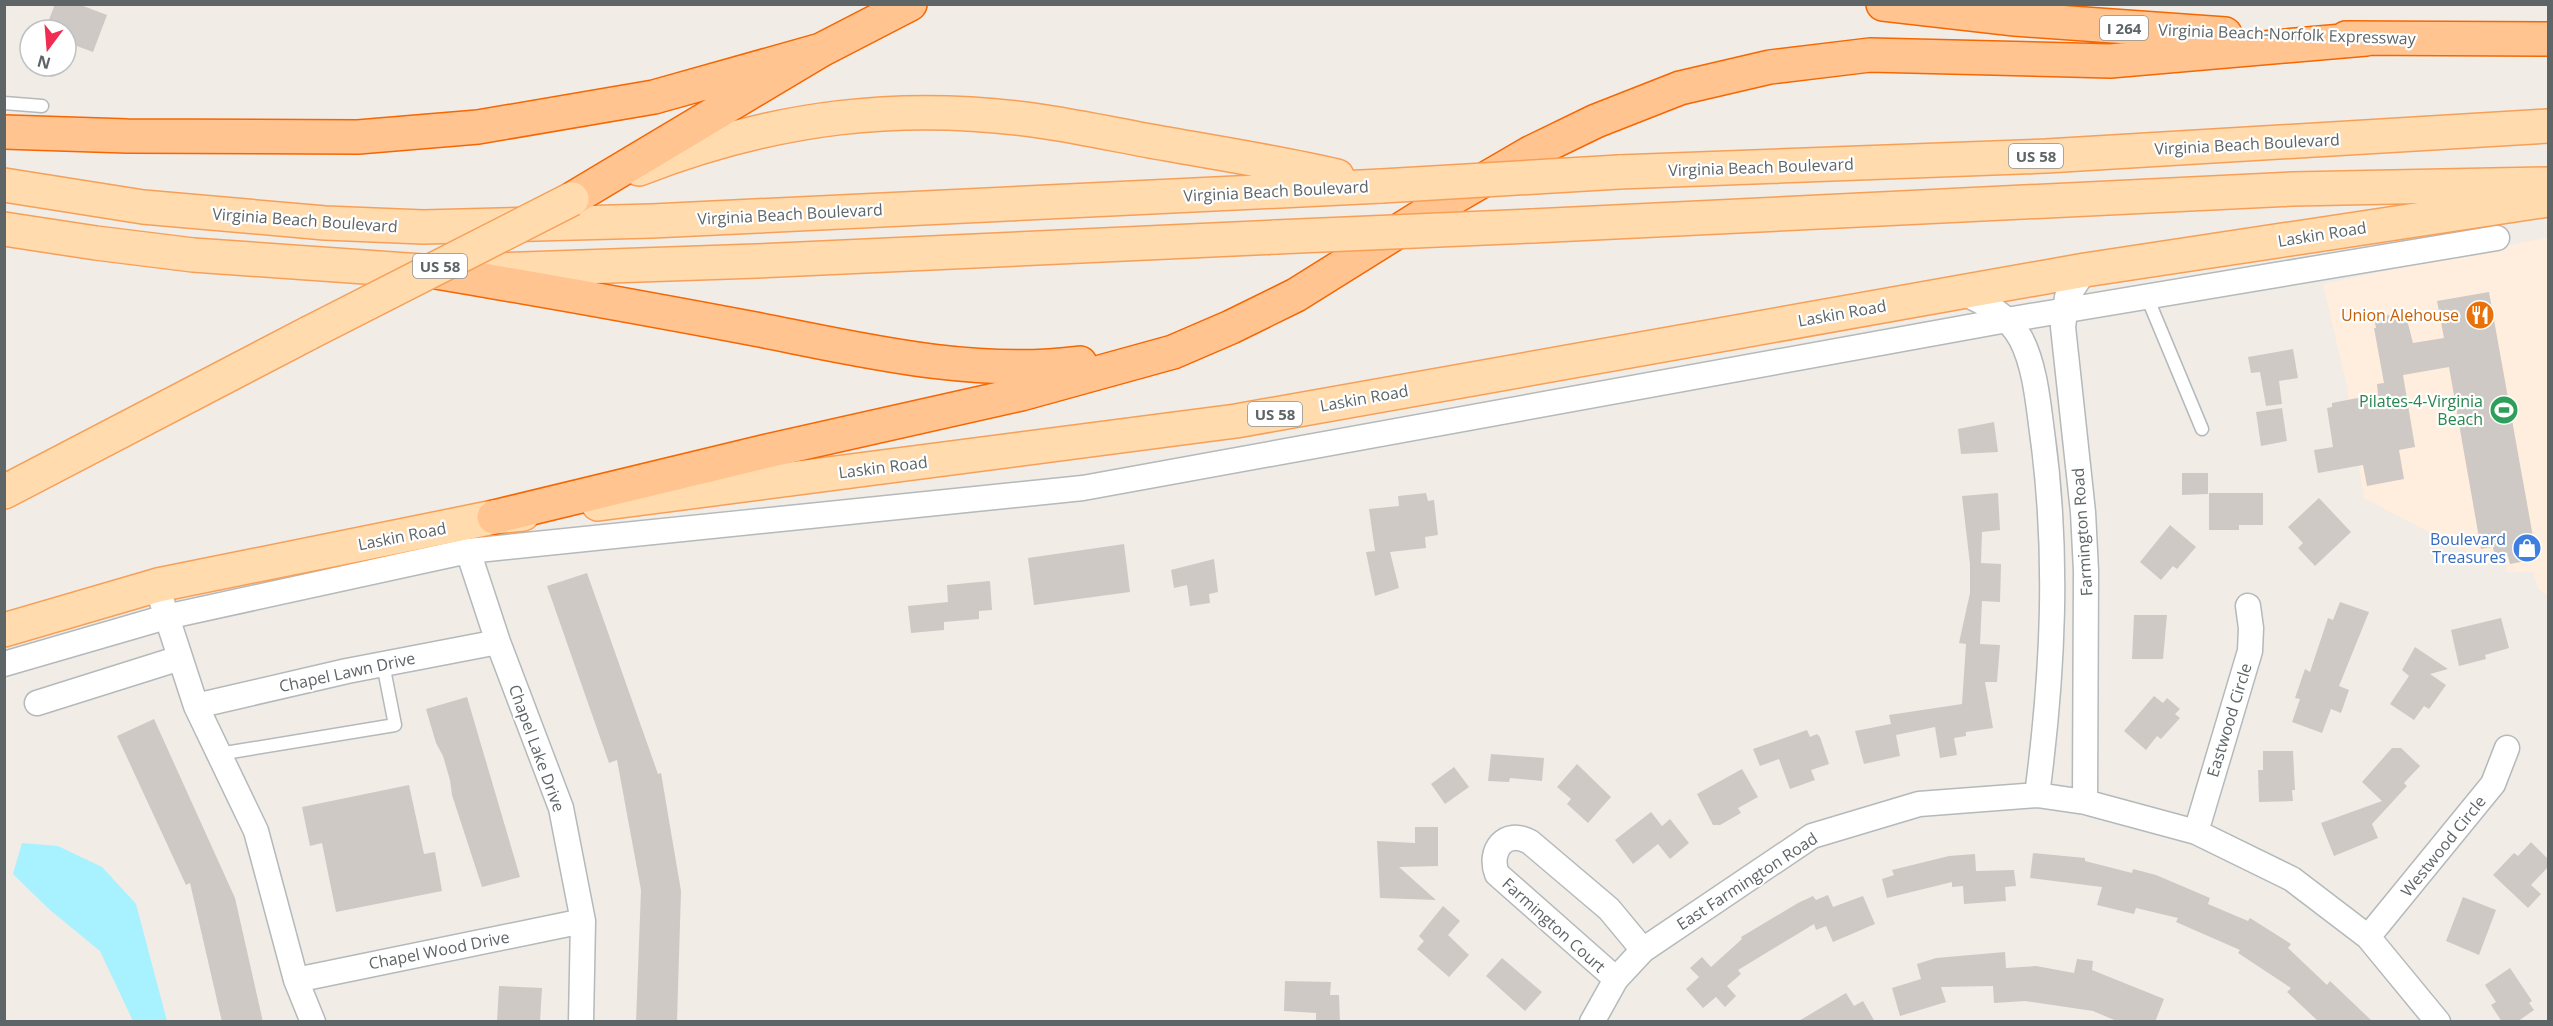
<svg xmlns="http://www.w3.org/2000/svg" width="2553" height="1026" font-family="'Open Sans',sans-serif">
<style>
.commercial{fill:#fed}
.water{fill:#a8f1ff}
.building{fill:#cec9c5}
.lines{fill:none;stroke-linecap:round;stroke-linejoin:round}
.lane-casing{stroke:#b4b9bb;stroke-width:15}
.street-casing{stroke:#b4b9bb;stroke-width:27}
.primary-casing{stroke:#f89f57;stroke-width:36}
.highway-casing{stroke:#f76600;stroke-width:36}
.lane{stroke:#fff;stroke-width:12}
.street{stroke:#fff;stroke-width:24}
.primary{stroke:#ffdbad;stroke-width:33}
.highway{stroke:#ffc48f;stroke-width:33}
.primary-bridge-casing{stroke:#f89f57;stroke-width:36;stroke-linecap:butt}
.primary-bridge{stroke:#ffdbad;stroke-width:33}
.labels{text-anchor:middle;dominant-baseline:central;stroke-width:4.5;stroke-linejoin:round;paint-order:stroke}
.shield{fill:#fff;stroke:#8e9395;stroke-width:1.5}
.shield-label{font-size:15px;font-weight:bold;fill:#5e6567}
.street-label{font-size:16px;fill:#5e6567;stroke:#fff}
.food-label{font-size:16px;fill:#c56008;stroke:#fff;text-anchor:end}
.leisure-label{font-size:16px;fill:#27864d;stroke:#fff;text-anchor:end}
.shop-label{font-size:16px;fill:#366cbe;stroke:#fff;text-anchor:end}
</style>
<rect width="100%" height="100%" fill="#f1ece6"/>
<path class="commercial" d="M 2548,237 L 2548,596 L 2538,588 L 2533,572 L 2507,572 L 2505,562 L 2488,563 L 2487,555 L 2474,556 L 2364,498 L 2347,387 L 2323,284 Z"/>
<path class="water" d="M 22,843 L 58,846 L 102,867 L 136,904 L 167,1021 L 133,1021 L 100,951 L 50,910 L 13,874 Z"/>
<path class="building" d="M 55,4 L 78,4 L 107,15 L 93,52 L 66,42 L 66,30 L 45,30 Z
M 2489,292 L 2537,559 L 2510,564 L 2508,556 L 2495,559 L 2493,547 L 2481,549 L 2449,367 L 2403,375 L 2415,447 L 2399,450 L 2404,479 L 2367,486 L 2363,465 L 2318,473 L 2314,450 L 2333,447 L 2327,408 L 2332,407 L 2332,403 L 2378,394 L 2377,384 L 2384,383 L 2374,328 L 2376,328 L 2374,318 L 2405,312 L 2413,343 L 2444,338 L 2437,301 Z
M 2293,349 L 2298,378 L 2279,381 L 2282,404 L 2266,406 L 2260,372 L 2251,373 L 2248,357 Z
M 2282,408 L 2287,441 L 2261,446 L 2256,412 Z
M 1994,422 L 1998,452 L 1961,454 L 1958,429 Z
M 2182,473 L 2208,473 L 2208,494 L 2182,495 Z
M 1426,493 L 1428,501 L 1434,500 L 1438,535 L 1425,537 L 1426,548 L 1390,552 L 1399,588 L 1375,596 L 1366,552 L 1375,551 L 1369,509 L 1399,506 L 1398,496 Z
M 1998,493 L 2000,530 L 1982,532 L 1981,563 L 2001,564 L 2000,602 L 1982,601 L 1980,644 L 2000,645 L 1997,682 L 1985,682 L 1993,728 L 1966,732 L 1966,736 L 1954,738 L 1957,755 L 1940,758 L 1935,727 L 1896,735 L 1900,756 L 1864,764 L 1855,731 L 1891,724 L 1889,715 L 1962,704 L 1966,644 L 1959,643 L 1970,593 L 1970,564 L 1962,496 Z
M 2209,493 L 2263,493 L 2263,525 L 2239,525 L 2239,530 L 2209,530 Z
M 2319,498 L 2351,532 L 2315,566 L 2298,548 L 2303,543 L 2288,527 Z
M 2170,525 L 2196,547 L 2177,569 L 2173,566 L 2161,580 L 2140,562 Z
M 1124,544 L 1130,592 L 1034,605 L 1028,558 Z
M 1214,559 L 1218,592 L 1209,594 L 1210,603 L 1190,606 L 1187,585 L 1174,588 L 1171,570 Z
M 587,573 L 658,774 L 661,773 L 681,891 L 677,1022 L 636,1022 L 641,890 L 617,760 L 609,763 L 547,586 Z
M 990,581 L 992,610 L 979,611 L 979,619 L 944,622 L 944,630 L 911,633 L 908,606 L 948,602 L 947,585 Z
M 2340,602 L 2369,612 L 2339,686 L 2349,690 L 2341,713 L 2331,709 L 2322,733 L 2292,722 L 2300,699 L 2295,698 L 2305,669 L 2310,672 L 2328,618 L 2333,620 Z
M 2134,615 L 2167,615 L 2163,659 L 2132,659 Z
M 2501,618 L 2509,648 L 2485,655 L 2486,659 L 2459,666 L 2451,630 Z
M 2415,647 L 2448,669 L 2430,674 L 2446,685 L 2429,709 L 2424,706 L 2414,720 L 2390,704 L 2409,676 L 2402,670 Z
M 2154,696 L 2163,703 L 2167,698 L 2180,709 L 2175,714 L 2180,718 L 2161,739 L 2157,736 L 2146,750 L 2124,731 Z
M 467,697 L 520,877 L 482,887 L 452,795 L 450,780 L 443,756 L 436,743 L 426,709 Z
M 154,719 L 235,898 L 263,1022 L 222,1022 L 190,883 L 186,885 L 117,736 Z
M 1807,730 L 1810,737 L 1817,734 L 1820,737 L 1829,764 L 1811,770 L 1815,780 L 1790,789 L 1779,759 L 1760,766 L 1753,749 Z
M 2392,748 L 2401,748 L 2420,766 L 2404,783 L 2407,786 L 2372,824 L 2378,838 L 2334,856 L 2321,823 L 2382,801 L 2362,782 Z
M 2263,751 L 2293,751 L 2295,790 L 2292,790 L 2293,801 L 2259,802 L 2258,770 L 2263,770 Z
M 1491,754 L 1544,758 L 1542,781 L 1510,778 L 1509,782 L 1488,781 Z
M 1577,764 L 1611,797 L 1588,823 L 1567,804 L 1571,799 L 1557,787 Z
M 1454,767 L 1469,787 L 1445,804 L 1431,784 Z
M 1742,769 L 1758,797 L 1738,808 L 1741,813 L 1720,825 L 1713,825 L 1697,794 Z
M 409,785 L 424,854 L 435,852 L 442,891 L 336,912 L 322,843 L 310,846 L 302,807 Z
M 1651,812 L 1662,826 L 1670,819 L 1689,843 L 1670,859 L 1658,844 L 1633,864 L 1615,840 Z
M 1415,827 L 1438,827 L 1438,866 L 1399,867 L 1436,900 L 1380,898 L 1377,841 L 1415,843 Z
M 2531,842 L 2548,859 L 2548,867 L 2531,885 L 2541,894 L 2528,908 L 2493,875 L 2514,853 L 2518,856 Z
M 2033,853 L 2085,858 L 2085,861 L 2132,873 L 2133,869 L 2156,875 L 2210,898 L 2208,904 L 2248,921 L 2250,918 L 2291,944 L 2288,948 L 2327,985 L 2330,981 L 2372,1021 L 2318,1021 L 2287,992 L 2291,988 L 2238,953 L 2240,950 L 2176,922 L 2178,918 L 2136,908 L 2134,914 L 2097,905 L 2102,887 L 2030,878 Z
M 1975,854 L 1976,871 L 2014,870 L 2016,886 L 2005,887 L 2006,901 L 1964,904 L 1963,886 L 1952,887 L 1952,882 L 1887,898 L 1882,879 L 1894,875 L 1892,870 L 1949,856 Z
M 1828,895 L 1833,907 L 1863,896 L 1875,924 L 1833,942 L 1826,926 L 1816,930 L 1814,924 L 1738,970 L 1741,974 L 1727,986 L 1736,996 L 1725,1007 L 1716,997 L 1703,1008 L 1686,989 L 1699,977 L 1690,968 L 1702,957 L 1711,967 L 1742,939 L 1741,937 L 1798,903 L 1813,896 L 1816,900 Z
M 2463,897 L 2496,910 L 2479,955 L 2446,941 Z
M 1443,906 L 1460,921 L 1448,935 L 1469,955 L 1449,977 L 1417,949 L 1424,941 L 1419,936 Z
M 2005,952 L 2006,968 L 2036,966 L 2074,973 L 2077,959 L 2093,961 L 2092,970 L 2164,999 L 2155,1022 L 2119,1022 L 2093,1011 L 2025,1001 L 1994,1003 L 1993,986 L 1941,987 L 1946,1002 L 1900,1016 L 1892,988 L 1921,979 L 1917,964 L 1936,958 Z
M 1502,958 L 1542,992 L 1525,1011 L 1486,976 Z
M 2510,968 L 2532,1001 L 2529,1003 L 2534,1010 L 2517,1022 L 2502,1022 L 2491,1005 L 2496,1002 L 2485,985 Z
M 1285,981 L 1331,982 L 1330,995 L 1339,995 L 1340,1022 L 1316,1022 L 1316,1013 L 1284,1011 Z
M 499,986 L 542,988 L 540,1022 L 497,1022 Z
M 1846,993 L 1854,1006 L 1863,1001 L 1875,1022 L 1797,1022 Z"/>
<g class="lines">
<g class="lane-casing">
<path id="lane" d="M 4,103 L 42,106
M 2147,297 L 2202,429
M 219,754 L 395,725 L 383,664"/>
</g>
<g class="street-casing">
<path id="street" d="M 1961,292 C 1984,302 2008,315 2021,339 C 2035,366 2038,402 2042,432 C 2059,554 2053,674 2037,795
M 468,551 L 498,642 L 561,808 L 583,921 L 581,1022
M 162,602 L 196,706 L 256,831 L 296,980 L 313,1022
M 4,664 L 166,617 L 468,551 L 1083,488 L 2007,320 L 2497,238
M 37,703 L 180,658
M 196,706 L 347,671 L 498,642
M 2085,802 L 2086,571 L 2083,512 L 2063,327 L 2067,297 L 2085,270
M 2196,832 L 2250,651 L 2251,628 L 2248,606
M 2368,937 L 2493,784 L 2507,748
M 1616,979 L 1497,874 C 1488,851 1505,828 1530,842 L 1609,909 L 1643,950
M 296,980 L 583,921
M 1592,1022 L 1616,979 L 1643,950 L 1812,836 L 1919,804 L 2037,795 L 2085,802 L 2196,832 L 2292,879 L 2368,937 L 2438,1022"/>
</g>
<g class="primary-casing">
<path id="primary" d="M 639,169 C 773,117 903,100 1046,122 C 1086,128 1126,137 1167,144 C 1223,154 1281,163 1337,176
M 1619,172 L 2046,156 L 2548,126
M 4,185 L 143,207 L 325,223 L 423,227 L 652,221 L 1382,186
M 1532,226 L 2293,189 L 2548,184
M 4,229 L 96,243 L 193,255 L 436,272 L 757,261 L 1276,237
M 4,492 L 309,333
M 598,504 L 1236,421 L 2085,270 L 2548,200
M 4,630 L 158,585 L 494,517 L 523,514"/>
</g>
<g class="highway-casing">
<path id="highway" d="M 1883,4 L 2015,19 L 2225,34
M 2346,38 L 2548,39
M 4,132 L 127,136 L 358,137 L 478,127 L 654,97 L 821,50
M 572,199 L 821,50 L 910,4
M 436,272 C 543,290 649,309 755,329 C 862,350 971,377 1080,363
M 494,517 L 763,452 L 1021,394 L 1173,352 L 1231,327 L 1296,295 L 1432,210 L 1530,153 L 1596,121 L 1680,88 L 1770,67 L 1870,55 L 2110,61 L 2366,39"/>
</g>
<use href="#lane" class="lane"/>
<use href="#street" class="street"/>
<use href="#primary" class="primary"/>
<use href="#highway" class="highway"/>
<g class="primary-bridge-casing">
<path id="primary-bridge" d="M 1382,186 L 1619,172
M 1276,237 L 1532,226
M 309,333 L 572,199"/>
</g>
<use href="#primary-bridge" class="primary-bridge"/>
</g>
<defs>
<g id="restaurant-disc" transform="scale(1.5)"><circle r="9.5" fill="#e8710a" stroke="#fff"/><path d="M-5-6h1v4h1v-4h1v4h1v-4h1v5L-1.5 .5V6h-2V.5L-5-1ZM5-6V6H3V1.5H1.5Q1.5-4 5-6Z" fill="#fff"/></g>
<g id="stadium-disc" transform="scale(1.5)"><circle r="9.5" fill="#2e9e5b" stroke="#fff"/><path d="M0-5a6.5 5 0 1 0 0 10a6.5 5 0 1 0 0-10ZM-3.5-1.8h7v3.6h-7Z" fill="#fff"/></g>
<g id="shop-disc" transform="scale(1.5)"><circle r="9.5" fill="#3f7fe0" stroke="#fff"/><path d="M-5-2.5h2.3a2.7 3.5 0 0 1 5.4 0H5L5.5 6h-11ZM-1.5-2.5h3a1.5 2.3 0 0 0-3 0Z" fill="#fff"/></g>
</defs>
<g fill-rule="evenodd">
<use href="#restaurant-disc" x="2480" y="315"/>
<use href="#stadium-disc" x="2504" y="410"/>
<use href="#shop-disc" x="2527" y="548"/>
</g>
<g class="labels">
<g class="shield">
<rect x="2100" y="16" width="48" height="24" rx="4.5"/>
<rect x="2009" y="144" width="54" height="24" rx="4.5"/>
<rect x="413" y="254" width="54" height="24" rx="4.5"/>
<rect x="1248" y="402" width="54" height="24" rx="4.5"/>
</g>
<g class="shield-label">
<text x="2124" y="28">I 264</text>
<text x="2036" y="156">US 58</text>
<text x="440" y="266">US 58</text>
<text x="1275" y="414">US 58</text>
</g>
<g class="street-label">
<text transform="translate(2287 34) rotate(2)">Virginia Beach-Norfolk Expressway</text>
<text transform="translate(2247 144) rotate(-3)">Virginia Beach Boulevard</text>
<text transform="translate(1761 167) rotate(-2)">Virginia Beach Boulevard</text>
<text transform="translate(1276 191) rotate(-3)">Virginia Beach Boulevard</text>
<text transform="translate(790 214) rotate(-3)">Virginia Beach Boulevard</text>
<text transform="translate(305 220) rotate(4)">Virginia Beach Boulevard</text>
<text transform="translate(2322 234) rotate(-9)">Laskin Road</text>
<text transform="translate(1842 313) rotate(-10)">Laskin Road</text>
<text transform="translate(1364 398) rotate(-10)">Laskin Road</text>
<text transform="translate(883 467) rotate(-7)">Laskin Road</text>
<text transform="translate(2082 532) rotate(-94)">Farmington Road</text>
<text transform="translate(402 536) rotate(-11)">Laskin Road</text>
<text transform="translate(347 672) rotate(-12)">Chapel Lawn Drive</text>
<text transform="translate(2229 720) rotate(-73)">Eastwood Circle</text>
<text transform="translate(537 748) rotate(70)">Chapel Lake Drive</text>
<text transform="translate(2443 846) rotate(-51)">Westwood Circle</text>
<text transform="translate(1747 881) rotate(-33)">East Farmington Road</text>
<text transform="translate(1554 925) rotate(42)">Farmington Court</text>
<text transform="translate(439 950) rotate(-11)">Chapel Wood Drive</text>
</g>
<g class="food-label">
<text x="2459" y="315">Union Alehouse</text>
</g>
<g class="leisure-label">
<text x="2483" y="401">Pilates-4-Virginia<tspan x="2483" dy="18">Beach</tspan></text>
</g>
<g class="shop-label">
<text x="2506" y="539">Boulevard<tspan x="2506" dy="18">Treasures</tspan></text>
</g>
</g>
<rect width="2553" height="1026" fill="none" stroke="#5e6567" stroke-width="12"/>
<g transform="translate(48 48) rotate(196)"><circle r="28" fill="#ffffff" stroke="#bfc1c2" stroke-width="1.5"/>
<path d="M0-4.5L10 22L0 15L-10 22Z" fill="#f22b52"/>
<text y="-9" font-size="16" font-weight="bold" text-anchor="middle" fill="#5e6567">N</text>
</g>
</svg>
